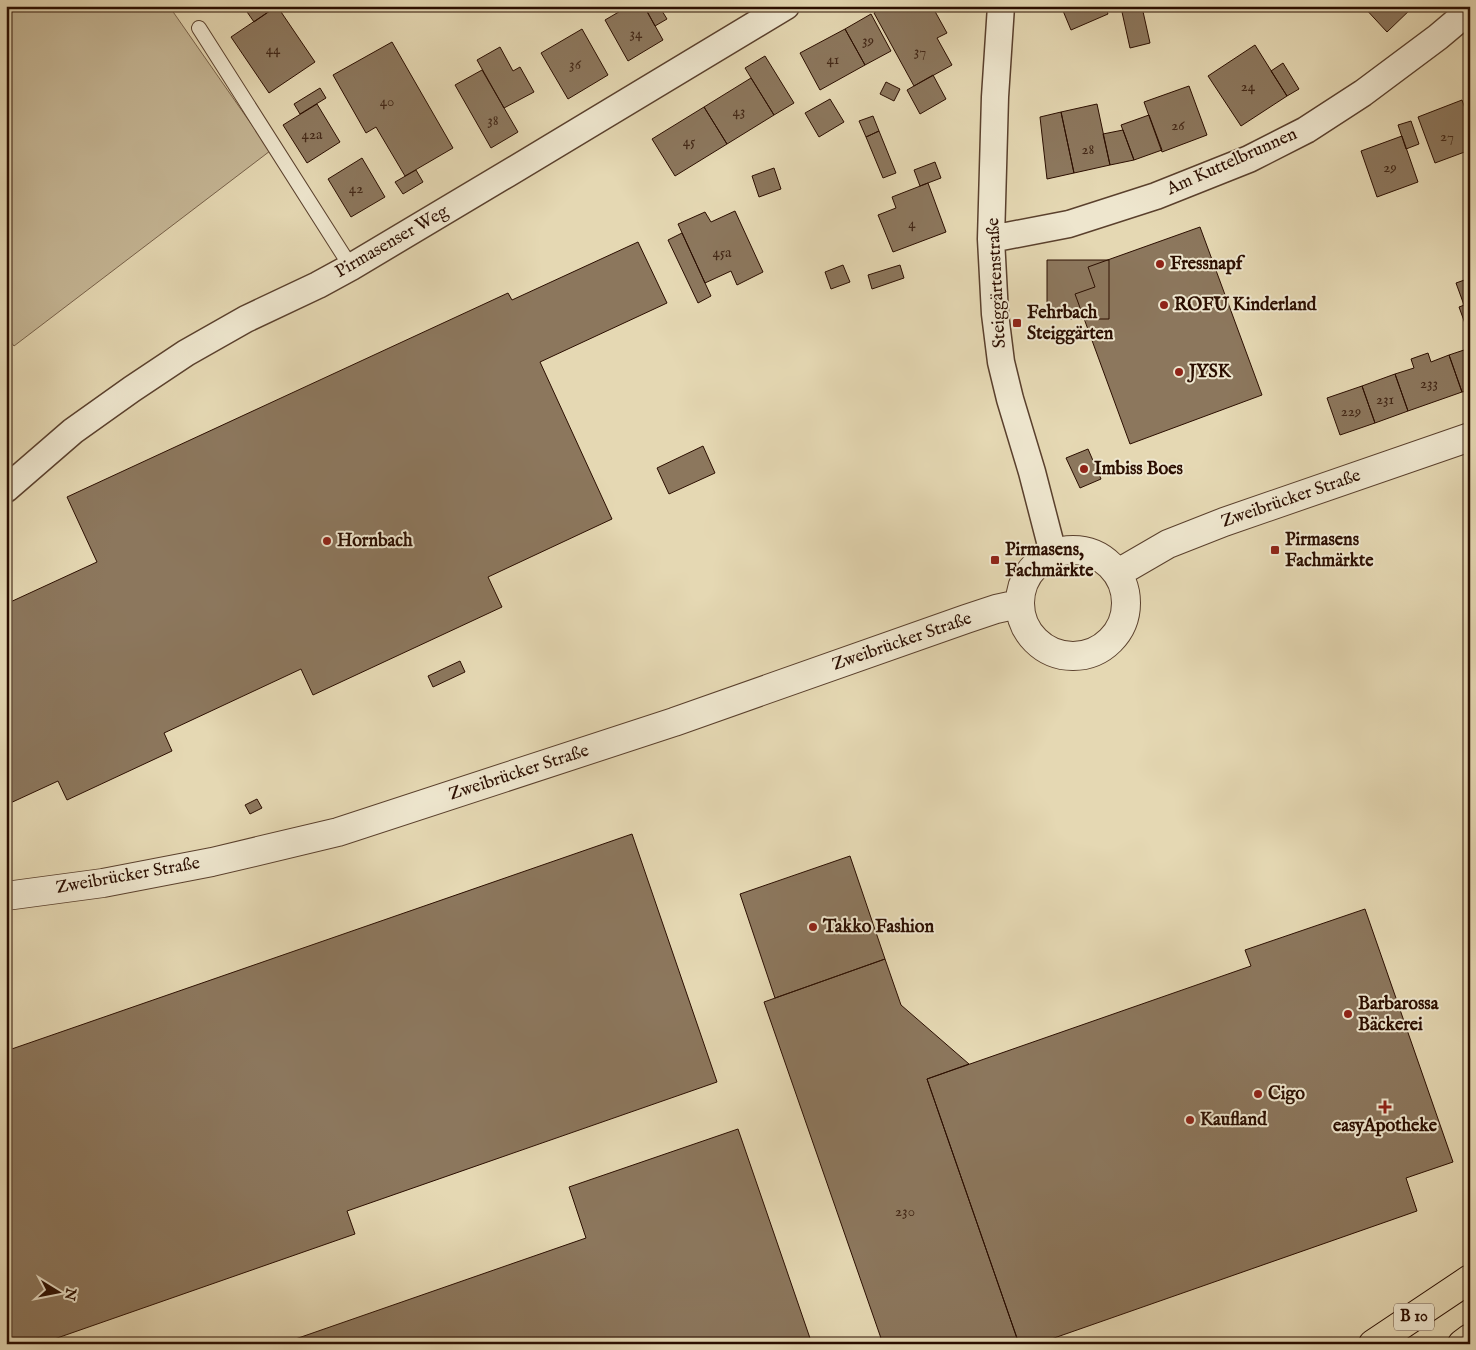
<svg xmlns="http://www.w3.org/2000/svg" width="1476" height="1350" font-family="'IM FELL English',serif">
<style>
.green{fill:#c5b695;stroke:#78624a}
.building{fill:#8c775d;stroke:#2b0e00}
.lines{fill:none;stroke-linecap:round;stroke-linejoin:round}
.service-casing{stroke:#5a402d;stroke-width:16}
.minor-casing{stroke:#5a402d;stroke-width:29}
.tertiary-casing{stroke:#5a402d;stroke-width:30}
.trunk-casing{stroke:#2b0e00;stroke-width:30}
.service{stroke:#eee6ce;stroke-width:14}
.minor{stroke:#eee6ce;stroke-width:26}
.tertiary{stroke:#eee6ce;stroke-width:28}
.trunk{stroke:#e5d8b3;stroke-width:28}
.poi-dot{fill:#8f2418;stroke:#eee6ce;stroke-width:2}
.labels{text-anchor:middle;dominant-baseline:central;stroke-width:4;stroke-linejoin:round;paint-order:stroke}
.number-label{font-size:15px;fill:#432817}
.shield{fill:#eee6ce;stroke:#664f3e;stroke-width:1}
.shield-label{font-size:16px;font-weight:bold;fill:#2b0e00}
.street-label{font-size:18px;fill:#2b0e00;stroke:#eee6ce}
.poi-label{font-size:18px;font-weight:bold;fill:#2b0e00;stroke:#eee6ce;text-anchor:start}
</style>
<rect width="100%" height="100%" fill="#e5d8b3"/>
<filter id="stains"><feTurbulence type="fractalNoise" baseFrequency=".004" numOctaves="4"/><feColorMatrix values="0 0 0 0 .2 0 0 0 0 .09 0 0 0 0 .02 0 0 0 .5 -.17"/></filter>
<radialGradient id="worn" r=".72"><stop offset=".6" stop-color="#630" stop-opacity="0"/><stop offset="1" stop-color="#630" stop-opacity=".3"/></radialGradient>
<path class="green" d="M 6,6 L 169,6 L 270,151 L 14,346 L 6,336 Z"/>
<path class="building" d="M 248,6 L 277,6 L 254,22 L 245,9 Z
M 277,6 L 315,62 L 269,93 L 231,37 Z
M 629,6 L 644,6 L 663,40 L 628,61 L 605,20 Z
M 644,6 L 659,6 L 667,19 L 655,26 Z
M 885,6 L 932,6 L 947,33 L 937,38 L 952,65 L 914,86 L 874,13 Z
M 1061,6 L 1105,6 L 1108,14 L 1071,30 Z
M 1363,6 L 1414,6 L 1387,32 Z
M 1142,7 L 1150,43 L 1130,48 L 1122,12 Z
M 871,14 L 891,51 L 865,65 L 845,29 Z
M 582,29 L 608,75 L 568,99 L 541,53 Z
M 845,29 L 865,65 L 820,90 L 800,53 Z
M 392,42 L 453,148 L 405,176 L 376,127 L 366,133 L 333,75 Z
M 1255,45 L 1287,96 L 1241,126 L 1208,76 Z
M 500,47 L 513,71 L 520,67 L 534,92 L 504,108 L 477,60 Z
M 765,56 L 794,103 L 774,115 L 745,68 Z
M 1283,63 L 1299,89 L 1287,96 L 1271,71 Z
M 482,70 L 518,132 L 491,148 L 455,85 Z
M 933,75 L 946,99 L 920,114 L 907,90 Z
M 751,78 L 774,115 L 727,144 L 704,107 Z
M 886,82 L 900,89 L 894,101 L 880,94 Z
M 1189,86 L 1207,135 L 1162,152 L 1144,102 Z
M 320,88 L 326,98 L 300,114 L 294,104 Z
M 830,99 L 844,122 L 819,137 L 805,113 Z
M 1462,100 L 1470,122 L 1470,150 L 1435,163 L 1418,117 Z
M 317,104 L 340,142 L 307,163 L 283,125 Z
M 1097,104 L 1110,165 L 1074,173 L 1061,112 Z
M 704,107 L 727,144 L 675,176 L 652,139 Z
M 1061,112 L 1074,173 L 1047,179 L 1040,117 Z
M 1149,115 L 1162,150 L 1134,160 L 1121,125 Z
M 873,116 L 879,131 L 866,137 L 859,121 Z
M 1411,121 L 1419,144 L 1406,149 L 1398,125 Z
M 1123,130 L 1134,160 L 1110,165 L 1103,134 Z
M 879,131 L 896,173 L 883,178 L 866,137 Z
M 1402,136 L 1418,182 L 1377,197 L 1361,151 Z
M 362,158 L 385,197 L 351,217 L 328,179 Z
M 935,162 L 941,178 L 920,186 L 914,170 Z
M 774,168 L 781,189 L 759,197 L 752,176 Z
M 416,170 L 423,182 L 403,194 L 395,182 Z
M 928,183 L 946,232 L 893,252 L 878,215 L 896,208 L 892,197 Z
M 735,211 L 763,272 L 737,285 L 731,271 L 705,283 L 678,224 L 705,212 L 711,222 Z
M 1200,227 L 1262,395 L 1130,444 L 1075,294 L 1095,287 L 1088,267 Z
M 682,233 L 711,296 L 698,303 L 668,240 Z
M 638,242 L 667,303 L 540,362 L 612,519 L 488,577 L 502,607 L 313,695 L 301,669 L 164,733 L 172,751 L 67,800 L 58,781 L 6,805 L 6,604 L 97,562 L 67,497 L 508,293 L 512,300 Z
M 1047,260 L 1109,260 L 1109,319 L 1047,319 Z
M 843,265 L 850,282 L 831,289 L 825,272 Z
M 900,265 L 904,278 L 872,289 L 868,275 Z
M 1470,278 L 1470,303 L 1464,305 L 1456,283 Z
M 1470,303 L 1470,328 L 1467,329 L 1459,307 Z
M 1470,348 L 1470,390 L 1462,392 L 1449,355 Z
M 1428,353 L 1431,362 L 1449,355 L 1462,392 L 1408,411 L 1395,374 L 1414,368 L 1411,359 Z
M 1395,374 L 1408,411 L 1375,423 L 1362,386 Z
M 1362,386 L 1375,423 L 1340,435 L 1327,398 Z
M 703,446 L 715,473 L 669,494 L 657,468 Z
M 1088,449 L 1101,479 L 1080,488 L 1066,458 Z
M 460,661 L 465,672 L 433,687 L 428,676 Z
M 257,799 L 262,808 L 250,814 L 245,805 Z
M 632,834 L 717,1082 L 347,1211 L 355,1234 L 40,1344 L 6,1344 L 6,1051 Z
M 850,856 L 885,959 L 775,998 L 740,894 Z
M 1365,909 L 1453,1162 L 1406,1178 L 1417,1211 L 1037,1344 L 1019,1344 L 927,1079 L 1251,966 L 1245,950 Z
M 885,959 L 901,1005 L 969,1064 L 927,1079 L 1019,1344 L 883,1344 L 764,1002 Z
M 738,1129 L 812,1344 L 281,1344 L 586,1238 L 569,1187 Z"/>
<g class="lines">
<g class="service-casing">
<path id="service" d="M 199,28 L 351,267"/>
</g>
<g class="minor-casing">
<path id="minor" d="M 1001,6 L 995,97 L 991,239 L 995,314 L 1001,362 L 1010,399 L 1032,472 L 1053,553
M 991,239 L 1069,224 L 1156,196 L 1249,159 L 1306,130 L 1363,93 L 1438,37 L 1470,10
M 6,489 L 73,431 L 132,389 L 186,353 L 246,319 L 318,285 L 351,267 L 507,174 L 786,6"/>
</g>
<g class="tertiary-casing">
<path id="tertiary" d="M1020 603a53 53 0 1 1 106 0a53 53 0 1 1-106 0Z
M 1118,573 L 1168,544 L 1224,522 L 1470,437
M 6,896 L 103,883 L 212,862 L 338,832 L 674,722 L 966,619 L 996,609 L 1019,604"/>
</g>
<g class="trunk-casing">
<path id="trunk" d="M 1373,1344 L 1470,1279
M 1462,1344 L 1470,1338"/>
</g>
<use href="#service" class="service"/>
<use href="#minor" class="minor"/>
<use href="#tertiary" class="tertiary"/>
<use href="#trunk" class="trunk"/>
</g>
<g class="poi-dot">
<circle cx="1160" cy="264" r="5"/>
<circle cx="1164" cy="305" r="5"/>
<rect x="1012" y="318" width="10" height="10" rx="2.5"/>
<circle cx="1179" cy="372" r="5"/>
<circle cx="1084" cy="469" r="5"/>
<circle cx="327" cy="541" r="5"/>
<rect x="1270" y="545" width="10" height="10" rx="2.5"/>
<rect x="990" y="555" width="10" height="10" rx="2.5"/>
<circle cx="813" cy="927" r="5"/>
<circle cx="1348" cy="1014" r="5"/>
<circle cx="1258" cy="1094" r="5"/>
<path d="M1382.5 1099.5h5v5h5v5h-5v5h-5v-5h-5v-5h5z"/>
<circle cx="1190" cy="1120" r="5"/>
</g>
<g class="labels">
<g class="number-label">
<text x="636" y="33">34</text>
<text x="868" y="40">39</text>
<text x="273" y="49">44</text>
<text x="920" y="51">37</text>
<text x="833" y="59">41</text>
<text x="575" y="64">36</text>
<text x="1248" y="86">24</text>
<text x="387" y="101">40</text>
<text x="739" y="111">43</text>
<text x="493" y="120">38</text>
<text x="1178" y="125">26</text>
<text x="312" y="134">42a</text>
<text x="1447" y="136">27</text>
<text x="689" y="141">45</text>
<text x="1088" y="149">28</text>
<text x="1390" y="167">29</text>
<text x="356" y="188">42</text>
<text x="912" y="223">4</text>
<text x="722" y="252">45a</text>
<text x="1429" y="383">233</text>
<text x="1385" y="399">231</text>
<text x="1351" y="411">229</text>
<text x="905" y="1211">230</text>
</g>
<rect class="shield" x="1394" y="1303.5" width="40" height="27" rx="4"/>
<g class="shield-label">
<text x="1414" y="1317">B 10</text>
</g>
<g class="street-label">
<text transform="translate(1232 162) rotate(-24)">Am Kuttelbrunnen</text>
<text transform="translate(392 242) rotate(-30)">Pirmasenser Weg</text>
<text transform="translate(997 283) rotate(-93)">Steiggärtenstraße</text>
<text transform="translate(1291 499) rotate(-19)">Zweibrücker Straße</text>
<text transform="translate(902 642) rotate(-19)">Zweibrücker Straße</text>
<text transform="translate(519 773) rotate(-18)">Zweibrücker Straße</text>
<text transform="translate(128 876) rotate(-10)">Zweibrücker Straße</text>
</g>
<g class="poi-label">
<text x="1170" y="264">Fressnapf</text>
<text x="1174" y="305">ROFU Kinderland</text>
<text x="1027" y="313">Fehrbach<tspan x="1027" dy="21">Steiggärten</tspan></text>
<text x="1189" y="372">JYSK</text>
<text x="1094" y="469">Imbiss Boes</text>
<text x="1285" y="540">Pirmasens<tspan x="1285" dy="21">Fachmärkte</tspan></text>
<text x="337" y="541">Hornbach</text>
<text x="1005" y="550">Pirmasens,<tspan x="1005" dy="21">Fachmärkte</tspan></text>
<text x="823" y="927">Takko Fashion</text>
<text x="1358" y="1004">Barbarossa<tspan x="1358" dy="21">Bäckerei</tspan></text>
<text x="1268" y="1094">Cigo</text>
<text x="1200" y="1120">Kaufland</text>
<text x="1385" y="1126" text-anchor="middle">easyApotheke</text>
</g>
</g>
<rect width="1476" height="1350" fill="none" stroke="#e5d8b3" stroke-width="25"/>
<rect x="8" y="8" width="1461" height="1335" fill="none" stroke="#2b0e00" stroke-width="2.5"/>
<rect x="12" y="12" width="1451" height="1325" fill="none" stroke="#2b0e00"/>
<g transform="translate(58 1292) rotate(100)" stroke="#eee6ce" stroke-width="4" paint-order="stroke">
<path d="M0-4L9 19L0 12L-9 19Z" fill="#2b0e00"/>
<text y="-8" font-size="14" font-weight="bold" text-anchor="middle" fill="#2b0e00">N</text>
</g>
<rect width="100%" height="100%" filter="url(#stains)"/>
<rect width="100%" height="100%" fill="url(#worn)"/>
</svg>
